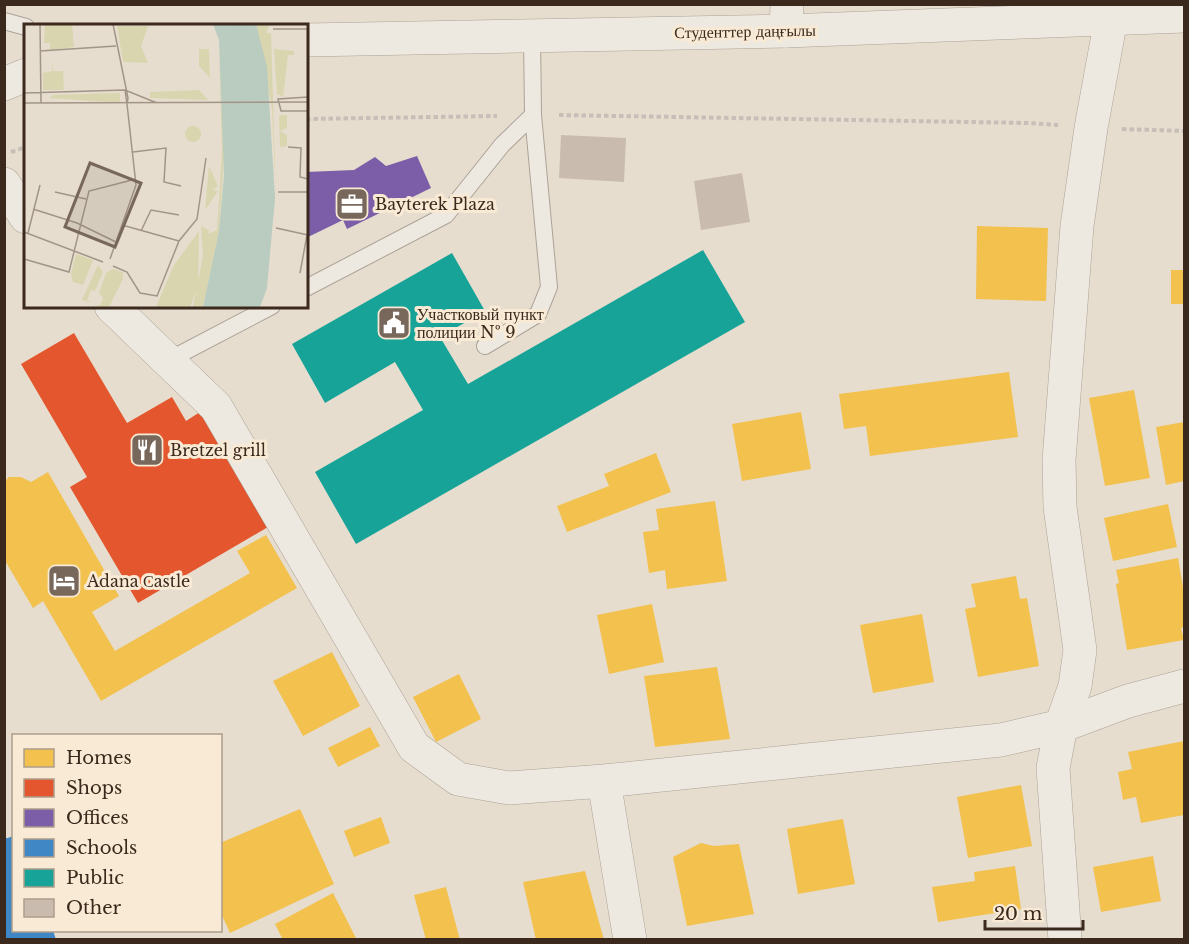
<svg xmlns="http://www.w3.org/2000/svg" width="1189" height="944" font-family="'Libre Baskerville',serif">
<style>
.homes{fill:#f2c14e}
.shops{fill:#e4572e}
.offices{fill:#7b5ea7}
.schools{fill:#3f88c5}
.public{fill:#17a398}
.building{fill:#cabbaf}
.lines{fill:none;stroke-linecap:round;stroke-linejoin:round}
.service-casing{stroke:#aca297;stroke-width:18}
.minor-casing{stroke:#aca297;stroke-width:34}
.tertiary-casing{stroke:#aca297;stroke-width:34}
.path{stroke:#c7bfb7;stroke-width:4;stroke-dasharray:4.5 3;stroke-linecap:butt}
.service{stroke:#eee9e0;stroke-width:16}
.minor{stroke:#eee9e0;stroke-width:33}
.tertiary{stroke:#eee9e0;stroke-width:33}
.labels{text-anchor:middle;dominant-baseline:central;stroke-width:6;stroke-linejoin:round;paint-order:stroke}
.street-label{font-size:16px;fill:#3c291e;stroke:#f8ead4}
.poi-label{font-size:16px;fill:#3c291e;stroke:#f8ead4;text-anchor:start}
.inset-river{fill:none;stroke:#b9ccbf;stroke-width:3}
.inset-road{fill:none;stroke:#a29588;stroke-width:1.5}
.view{fill:#78685c;fill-opacity:0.15;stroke:#78685c;stroke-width:3}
.inset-edge{fill:none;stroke:#3c291e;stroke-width:3}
</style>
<rect width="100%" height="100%" fill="#e6ddce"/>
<path class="homes" d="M 977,226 L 1048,228 L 1046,301 L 976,299 Z
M 1171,270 L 1184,270 L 1184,304 L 1171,304 Z
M 1009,372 L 1018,437 L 870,456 L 866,426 L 844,429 L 839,394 Z
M 1134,390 L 1150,478 L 1105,486 L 1089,398 Z
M 801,412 L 811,469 L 742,481 L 732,424 Z
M 1184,422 L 1184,481 L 1166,485 L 1156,427 Z
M 656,453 L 671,492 L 567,532 L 557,506 L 609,486 L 604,474 Z
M 48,472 L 119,596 L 92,612 L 115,651 L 250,573 L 237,551 L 266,535 L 297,588 L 101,701 L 43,601 L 33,608 L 4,559 L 4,482 L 9,477 L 21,477 L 31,482 Z
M 715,501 L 727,581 L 667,589 L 665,570 L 649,573 L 643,532 L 659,530 L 656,509 Z
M 1168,504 L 1177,547 L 1113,561 L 1104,518 Z
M 1178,558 L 1184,593 L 1184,627 L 1181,628 L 1184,640 L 1127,650 L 1116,584 L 1119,583 L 1116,570 Z
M 1016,576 L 1020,599 L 1027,598 L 1039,666 L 978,677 L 965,609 L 976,607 L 971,584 Z
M 652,604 L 664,662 L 609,674 L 597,615 Z
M 922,614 L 934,682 L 873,693 L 860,625 Z
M 332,652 L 360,706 L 303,736 L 273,681 Z
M 717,667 L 730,739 L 655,747 L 644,676 Z
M 459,674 L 481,719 L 436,742 L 413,697 Z
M 370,727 L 380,746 L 338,767 L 328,748 Z
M 1184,741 L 1184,815 L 1141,823 L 1136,797 L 1123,800 L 1118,772 L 1132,769 L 1128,752 Z
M 1021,785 L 1032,846 L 968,858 L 957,797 Z
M 300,809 L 334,884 L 230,933 L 220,911 L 220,843 Z
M 381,817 L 390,843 L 354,857 L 344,831 Z
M 843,819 L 855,884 L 798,894 L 787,829 Z
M 701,843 L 714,846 L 739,844 L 754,914 L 687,926 L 673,857 Z
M 1153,856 L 1161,901 L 1101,912 L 1093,867 Z
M 1015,866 L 1021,909 L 938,922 L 932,887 L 975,881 L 974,872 Z
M 585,871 L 604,940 L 536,940 L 523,882 Z
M 446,887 L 460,940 L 426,940 L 414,895 Z
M 333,893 L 357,940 L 283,940 L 275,924 Z"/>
<path class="shops" d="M 74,333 L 127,423 L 172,397 L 186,421 L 200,412 L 268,527 L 138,603 L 70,487 L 87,477 L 21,364 Z"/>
<path class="offices" d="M 417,156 L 431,188 L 347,229 L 343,220 L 306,238 L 306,172 L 354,170 L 375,157 L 386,166 Z"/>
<path class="schools" d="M 14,836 L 14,930 L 53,930 L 56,940 L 4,940 L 4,839 Z"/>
<path class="public" d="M 703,250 L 745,322 L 356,544 L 315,472 L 423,410 L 395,362 L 325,403 L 292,344 L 452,253 L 485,311 L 440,337 L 468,384 Z"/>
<path class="building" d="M 561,135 L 626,138 L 624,182 L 559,178 Z
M 742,173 L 750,222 L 701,230 L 694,181 Z"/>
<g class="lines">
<g class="service-casing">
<path id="service" d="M 4,21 L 26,27
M 306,288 L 446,215 L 502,145 L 533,115
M 485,346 L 538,314 L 549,287 L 533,115 L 532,35
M 167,361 L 272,306"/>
</g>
<g class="minor-casing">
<path id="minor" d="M 786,31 L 787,4
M 4,184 L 26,217
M 111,306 L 216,407 L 414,747 L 458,779 L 509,788 L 604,781 L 1001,740 L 1061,726 L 1128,701 L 1184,686
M 604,781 L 630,940
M 1065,940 L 1053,768 L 1061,726 L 1075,686 L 1080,650 L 1060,507 L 1059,460 L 1077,226 L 1091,128 L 1111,19"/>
</g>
<g class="tertiary-casing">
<path id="tertiary" d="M 306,40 L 786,31 L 1184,16
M 4,84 L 26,75"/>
</g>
<path class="path" d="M 559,115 L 1028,123 L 1058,125
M 306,119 L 497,116
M 1122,129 L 1184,131
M 11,152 L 26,147"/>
<use href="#service" class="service"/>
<use href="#minor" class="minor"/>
<use href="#tertiary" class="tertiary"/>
</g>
<defs>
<g id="office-square" transform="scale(1.725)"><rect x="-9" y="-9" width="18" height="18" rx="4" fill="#78685c" stroke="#f8ead4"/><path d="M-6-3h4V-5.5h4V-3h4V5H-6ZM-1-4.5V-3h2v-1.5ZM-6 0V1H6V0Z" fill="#fff"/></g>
<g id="civic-square" transform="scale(1.725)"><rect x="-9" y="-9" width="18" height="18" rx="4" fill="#78685c" stroke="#f8ead4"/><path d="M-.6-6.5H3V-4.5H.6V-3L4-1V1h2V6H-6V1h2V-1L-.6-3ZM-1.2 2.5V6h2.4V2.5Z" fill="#fff"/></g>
<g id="restaurant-square" transform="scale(1.725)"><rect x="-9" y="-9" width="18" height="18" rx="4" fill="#78685c" stroke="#f8ead4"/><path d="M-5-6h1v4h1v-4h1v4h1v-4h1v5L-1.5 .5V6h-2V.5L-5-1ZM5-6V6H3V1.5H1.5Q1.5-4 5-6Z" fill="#fff"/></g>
<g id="hotel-square" transform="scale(1.725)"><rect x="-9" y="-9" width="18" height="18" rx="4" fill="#78685c" stroke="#f8ead4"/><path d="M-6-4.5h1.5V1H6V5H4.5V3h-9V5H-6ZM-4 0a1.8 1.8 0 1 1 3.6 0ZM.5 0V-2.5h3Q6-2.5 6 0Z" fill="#fff"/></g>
</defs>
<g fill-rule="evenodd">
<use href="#office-square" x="352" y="204"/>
<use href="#civic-square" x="394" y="323"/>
<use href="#restaurant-square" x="147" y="450"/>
<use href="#hotel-square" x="64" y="581"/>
</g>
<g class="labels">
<g class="street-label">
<text transform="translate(745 31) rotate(-1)">Студенттер даңғылы</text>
</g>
<g class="poi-label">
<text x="375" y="204">Bayterek Plaza</text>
<text x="417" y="314">Участковый пункт<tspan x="417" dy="18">полиции № 9</tspan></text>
<text x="170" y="450">Bretzel grill</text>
<text x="87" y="581">Adana Сastle</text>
</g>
</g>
<g transform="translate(24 24)">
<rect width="284" height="284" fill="#e6ddce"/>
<path d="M 21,0 L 48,0 L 50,23 L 26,26 L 26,19 L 20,19 ZM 232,0 L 246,0 L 242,9 L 247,9 L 252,174 L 248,84 ZM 93,2 L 124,2 L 117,22 L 124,39 L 99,38 ZM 195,23 L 200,134 L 195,207 L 179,283 L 169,283 L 179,232 L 177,202 L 185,206 L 184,210 L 193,206 L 198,128 ZM 175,25 L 185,25 L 186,54 L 175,42 ZM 250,25 L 270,27 L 270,31 L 264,31 L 259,73 L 253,70 ZM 29,36 L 29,47 L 39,47 L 40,66 L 19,66 L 19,49 L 28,47 ZM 175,66 L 184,76 L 126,74 L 126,68 ZM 96,69 L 96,79 L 26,74 L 29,71 ZM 257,91 L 263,91 L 263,104 L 256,107 L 263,111 L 263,122 L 256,123 L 255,93 ZM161 110a8 8 0 1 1 16 0a8 8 0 1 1-16 0ZM 185,142 L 194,162 L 189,166 L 194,167 L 181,186 ZM 175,207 L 174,262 L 166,283 L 132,283 L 150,241 ZM 52,230 L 69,236 L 59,261 L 49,258 L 47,249 ZM 74,241 L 79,248 L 71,267 L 67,266 L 63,276 L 68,279 L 58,276 ZM 89,245 L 99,248 L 99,255 L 85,283 L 77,283 L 72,281 L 76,281 L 79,274 L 75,269 L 82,249 Z" fill="#d9d6af"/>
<path d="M 189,0 L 232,0 L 243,43 L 251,174 L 243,264 L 236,283 L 179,283 L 195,207 L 200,151 L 195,16 Z" fill="#b9ccbf"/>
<path class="inset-river" d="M 208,283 L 225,213 L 245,200 L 249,180 L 246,173 L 231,166 L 221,20 L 216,0"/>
<path class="inset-road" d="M 16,0 L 17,79M 89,0 L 104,74 L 103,80 L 101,66M 249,5 L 284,5M 16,27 L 92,22M 0,69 L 101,66 L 133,79M 284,73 L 254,75 L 257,87 L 284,87M 0,79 L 284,78M 264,123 L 277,124 L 276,153 L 284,155M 109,128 L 142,124 L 140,158 L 157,162M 31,168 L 62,175M 254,168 L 284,168M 9,185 L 53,199 L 92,218M 98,201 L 155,217M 252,204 L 284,211M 117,207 L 127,186 L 155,191M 0,208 L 79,238M 4,209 L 16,161M 0,235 L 45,248 L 65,167 L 112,155M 86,235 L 112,161 L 103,80M 89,242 L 103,248 L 116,269 L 133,272 L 155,217 L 173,195 L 182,134M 276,249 L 283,211"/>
<path class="view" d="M 66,139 L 117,159 L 91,223 L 41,203 Z"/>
<rect width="284" height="284" class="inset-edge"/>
</g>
<rect width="1189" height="944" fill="none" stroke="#3c291e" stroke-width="12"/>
<rect x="12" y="734" width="210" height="198" fill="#f8ead4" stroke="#ad9d8b" stroke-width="1.5"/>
<rect x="24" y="749" width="30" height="18" fill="#f2c14e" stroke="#ad9d8b" stroke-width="1.5"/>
<text x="66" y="764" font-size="18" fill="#3c291e">Homes</text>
<rect x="24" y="779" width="30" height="18" fill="#e4572e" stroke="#ad9d8b" stroke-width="1.5"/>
<text x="66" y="794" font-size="18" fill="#3c291e">Shops</text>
<rect x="24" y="809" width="30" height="18" fill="#7b5ea7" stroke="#ad9d8b" stroke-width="1.5"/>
<text x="66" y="824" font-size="18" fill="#3c291e">Offices</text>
<rect x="24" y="839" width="30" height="18" fill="#3f88c5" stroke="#ad9d8b" stroke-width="1.5"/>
<text x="66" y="854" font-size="18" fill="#3c291e">Schools</text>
<rect x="24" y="869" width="30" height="18" fill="#17a398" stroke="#ad9d8b" stroke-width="1.5"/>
<text x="66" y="884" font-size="18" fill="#3c291e">Public</text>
<rect x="24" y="899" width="30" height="18" fill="#cabbaf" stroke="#ad9d8b" stroke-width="1.5"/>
<text x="66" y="914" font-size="18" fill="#3c291e">Other</text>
<path d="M985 920v9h98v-9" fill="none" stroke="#3c291e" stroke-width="3"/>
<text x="994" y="920" font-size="18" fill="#3c291e" stroke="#f8ead4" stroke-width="4.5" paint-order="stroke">20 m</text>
</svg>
